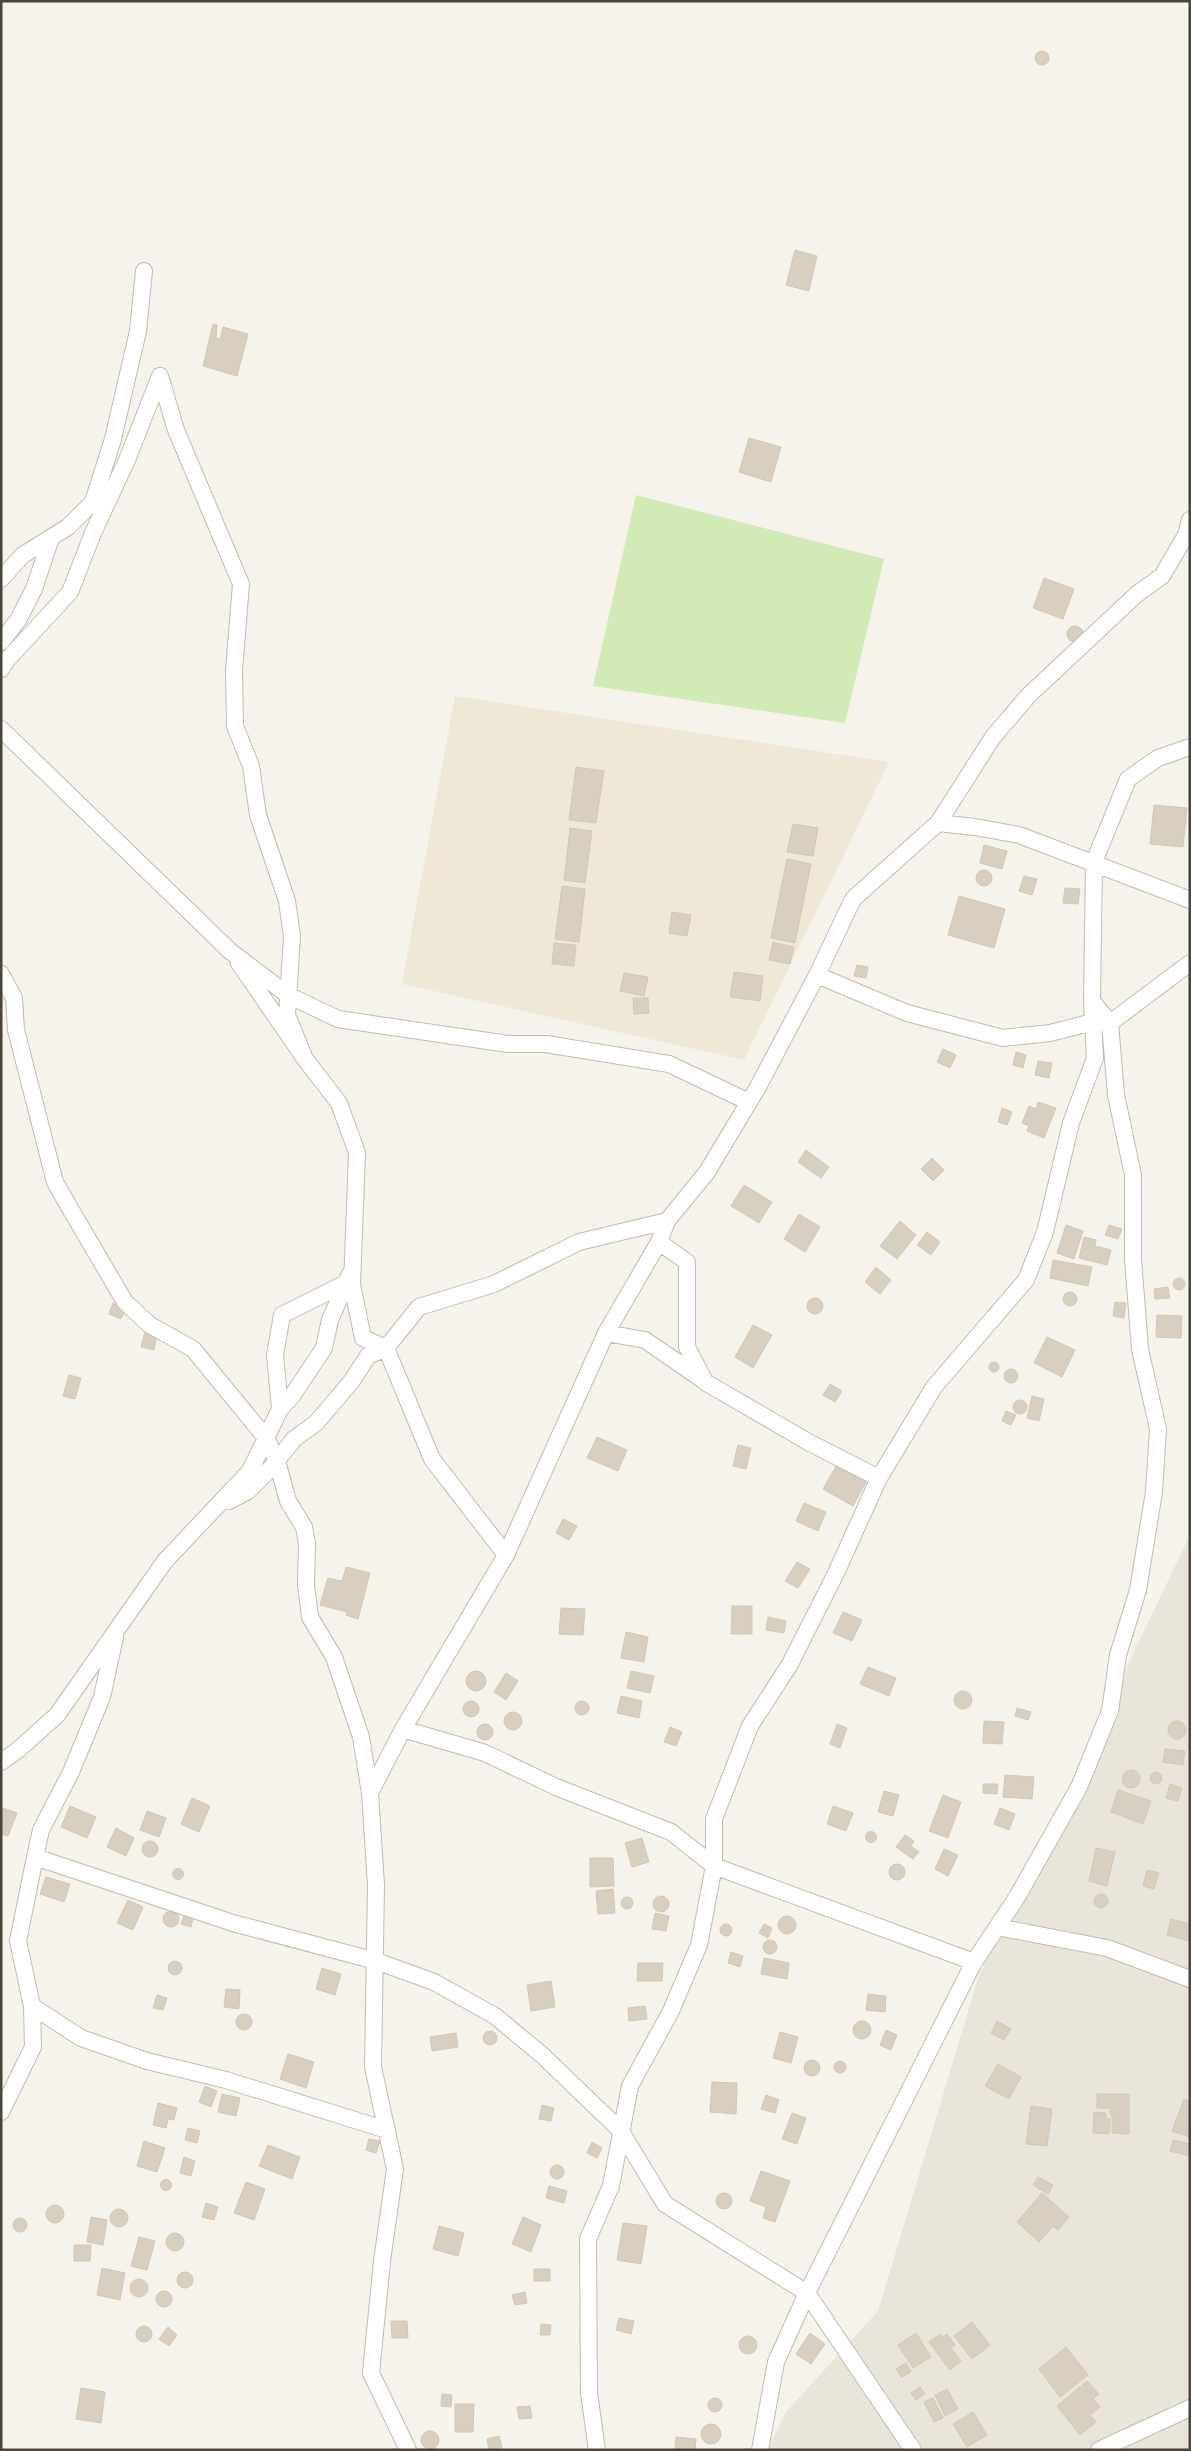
<svg xmlns="http://www.w3.org/2000/svg" width="1191" height="2451" font-family="Quicksand,sans-serif">
<style>
.residential{fill:#eae5da}
.education{fill:#efe8d6}
.pitch{fill:#d2eab5}
.building{fill:#d8cfc1;stroke:#d3c7b4}
.lines{fill:none;stroke-linecap:round;stroke-linejoin:round}
.minor-casing{stroke:#c2bbae;stroke-width:18}
.minor{stroke:#fff;stroke-width:16}
</style>
<rect width="100%" height="100%" fill="#f6f3ec"/>
<path class="residential" d="M 1190,1535 L 1190,2450 L 767,2450 L 786,2412 L 878,2311 L 979,1975 Z"/>
<path class="education" d="M 455,696 L 889,762 L 744,1060 L 402,984 Z"/>
<path class="pitch" d="M 636,495 L 884,559 L 845,723 L 593,686 Z"/>
<path class="building" d="M1035 58a7 7 0 1 1 14 0a7 7 0 1 1-14 0Z
M 795,250 L 817,256 L 809,291 L 786,285 Z
M 213,324 L 217,325 L 216,338 L 220,339 L 223,327 L 248,334 L 237,376 L 203,366 Z
M 749,438 L 781,447 L 771,482 L 739,472 Z
M 1044,578 L 1074,589 L 1063,619 L 1033,608 Z
M1067 634a8 8 0 1 1 16 0a8 8 0 1 1-16 0Z
M 576,767 L 604,771 L 596,823 L 569,820 Z
M 1154,805 L 1187,808 L 1183,847 L 1150,844 Z
M 793,824 L 818,828 L 813,856 L 787,852 Z
M 570,828 L 592,831 L 585,883 L 564,880 Z
M 984,845 L 1007,851 L 1002,869 L 980,863 Z
M 787,859 L 811,864 L 795,943 L 771,938 Z
M976 878a8 8 0 1 1 16 0a8 8 0 1 1-16 0Z
M 1024,876 L 1037,879 L 1032,895 L 1019,891 Z
M 562,886 L 585,889 L 579,942 L 555,939 Z
M 1065,888 L 1080,889 L 1078,904 L 1063,903 Z
M 959,896 L 1005,909 L 994,948 L 948,935 Z
M 672,912 L 691,915 L 687,936 L 669,933 Z
M 773,942 L 794,947 L 790,964 L 769,960 Z
M 554,943 L 576,945 L 574,966 L 552,964 Z
M 857,965 L 868,967 L 866,978 L 854,976 Z
M 734,972 L 763,976 L 760,1001 L 730,997 Z
M 624,973 L 648,977 L 644,996 L 620,991 Z
M 633,998 L 648,998 L 649,1013 L 634,1014 Z
M 943,1049 L 956,1055 L 950,1068 L 937,1062 Z
M 1016,1052 L 1026,1055 L 1023,1068 L 1013,1065 Z
M 1038,1061 L 1052,1063 L 1049,1078 L 1035,1075 Z
M 1038,1102 L 1056,1108 L 1044,1138 L 1027,1131 L 1029,1126 L 1022,1123 L 1029,1106 L 1036,1109 Z
M 1002,1108 L 1012,1112 L 1007,1125 L 998,1122 Z
M 806,1150 L 829,1167 L 821,1178 L 798,1162 Z
M 932,1158 L 944,1170 L 933,1181 L 921,1169 Z
M 744,1185 L 772,1202 L 759,1223 L 731,1206 Z
M 799,1214 L 820,1227 L 805,1252 L 784,1239 Z
M 900,1221 L 916,1235 L 897,1259 L 880,1246 Z
M 1066,1225 L 1083,1231 L 1074,1259 L 1057,1253 Z
M 1109,1225 L 1122,1229 L 1118,1239 L 1105,1235 Z
M 927,1232 L 940,1242 L 931,1255 L 917,1245 Z
M 1084,1237 L 1096,1240 L 1095,1246 L 1111,1250 L 1107,1265 L 1079,1258 Z
M 1053,1260 L 1092,1267 L 1088,1286 L 1050,1278 Z
M 876,1267 L 891,1280 L 880,1294 L 865,1282 Z
M1173 1284a6 6 0 1 1 12 0a6 6 0 1 1-12 0Z
M 1168,1287 L 1170,1298 L 1155,1299 L 1154,1289 Z
M1063 1299a7 7 0 1 1 14 0a7 7 0 1 1-14 0Z
M807 1306a8 8 0 1 1 16 0a8 8 0 1 1-16 0Z
M 1115,1302 L 1126,1303 L 1124,1318 L 1113,1316 Z
M 113,1303 L 126,1308 L 121,1319 L 109,1314 Z
M 1157,1315 L 1182,1316 L 1181,1338 L 1156,1337 Z
M 753,1325 L 772,1335 L 753,1368 L 735,1357 Z
M 145,1332 L 157,1335 L 154,1350 L 141,1347 Z
M 1047,1337 L 1075,1350 L 1062,1377 L 1034,1363 Z
M989 1367a5 5 0 1 1 10 0a5 5 0 1 1-10 0Z
M1004 1376a7 7 0 1 1 14 0a7 7 0 1 1-14 0Z
M 69,1375 L 81,1378 L 75,1399 L 63,1396 Z
M 830,1384 L 842,1391 L 835,1402 L 823,1395 Z
M 1032,1396 L 1044,1399 L 1039,1421 L 1027,1418 Z
M1013 1407a7 7 0 1 1 14 0a7 7 0 1 1-14 0Z
M 1006,1411 L 1016,1415 L 1011,1425 L 1002,1421 Z
M 597,1437 L 627,1450 L 618,1471 L 587,1458 Z
M 738,1445 L 751,1448 L 746,1469 L 733,1466 Z
M 836,1466 L 866,1482 L 853,1506 L 823,1489 Z
M 804,1503 L 826,1512 L 818,1531 L 796,1521 Z
M 563,1519 L 577,1526 L 569,1540 L 556,1533 Z
M 797,1562 L 810,1569 L 798,1588 L 785,1581 Z
M 346,1567 L 370,1573 L 358,1619 L 346,1615 L 347,1612 L 320,1605 L 328,1578 L 342,1581 Z
M 732,1606 L 752,1606 L 752,1634 L 731,1634 Z
M 561,1608 L 585,1609 L 583,1635 L 559,1634 Z
M 843,1612 L 862,1620 L 852,1641 L 833,1633 Z
M 768,1617 L 786,1621 L 784,1633 L 766,1630 Z
M 626,1632 L 648,1637 L 644,1662 L 621,1658 Z
M 868,1667 L 896,1678 L 889,1696 L 860,1684 Z
M 631,1671 L 654,1676 L 650,1693 L 627,1688 Z
M466 1681a10 10 0 1 1 20 0a10 10 0 1 1-20 0Z
M 506,1673 L 518,1681 L 506,1700 L 494,1692 Z
M954 1700a9 9 0 1 1 18 0a9 9 0 1 1-18 0Z
M 621,1696 L 642,1701 L 639,1718 L 617,1713 Z
M575 1708a7 7 0 1 1 14 0a7 7 0 1 1-14 0Z
M463 1709a8 8 0 1 1 16 0a8 8 0 1 1-16 0Z
M 1017,1708 L 1031,1712 L 1028,1720 L 1015,1716 Z
M504 1721a9 9 0 1 1 18 0a9 9 0 1 1-18 0Z
M1168 1730a9 9 0 1 1 18 0a9 9 0 1 1-18 0Z
M 984,1721 L 1004,1722 L 1002,1744 L 983,1743 Z
M477 1732a8 8 0 1 1 16 0a8 8 0 1 1-16 0Z
M 837,1724 L 847,1728 L 840,1748 L 830,1744 Z
M 670,1727 L 682,1732 L 676,1746 L 664,1742 Z
M 1165,1749 L 1185,1751 L 1183,1765 L 1163,1762 Z
M1122 1779a9 9 0 1 1 18 0a9 9 0 1 1-18 0Z
M1150 1778a6 6 0 1 1 12 0a6 6 0 1 1-12 0Z
M 1005,1775 L 1034,1777 L 1032,1799 L 1003,1797 Z
M 983,1784 L 998,1784 L 997,1794 L 983,1793 Z
M 1170,1784 L 1182,1788 L 1178,1801 L 1166,1798 Z
M 1118,1790 L 1151,1801 L 1143,1824 L 1111,1812 Z
M 884,1791 L 899,1795 L 893,1816 L 878,1812 Z
M 943,1795 L 961,1802 L 948,1838 L 929,1831 Z
M 192,1798 L 210,1806 L 199,1832 L 181,1824 Z
M 70,1806 L 96,1817 L 87,1838 L 61,1827 Z
M 833,1806 L 853,1813 L 846,1831 L 827,1824 Z
M 3,1808 L 17,1813 L 8,1836 L 1,1834 Z
M 1000,1808 L 1015,1814 L 1009,1830 L 994,1824 Z
M 147,1811 L 166,1818 L 159,1837 L 140,1830 Z
M 116,1828 L 134,1838 L 126,1856 L 107,1847 Z
M865.5 1837a5.5 5.5 0 1 1 11 0a5.5 5.5 0 1 1-11 0Z
M 905,1835 L 914,1841 L 911,1846 L 919,1852 L 913,1859 L 896,1847 Z
M 642,1838 L 649,1862 L 632,1867 L 625,1843 Z
M142 1849a8 8 0 1 1 16 0a8 8 0 1 1-16 0Z
M 1096,1848 L 1115,1852 L 1107,1886 L 1089,1881 Z
M 944,1849 L 958,1855 L 948,1876 L 935,1869 Z
M 590,1858 L 613,1858 L 614,1886 L 590,1887 Z
M889 1872a8 8 0 1 1 16 0a8 8 0 1 1-16 0Z
M172.5 1874a5.5 5.5 0 1 1 11 0a5.5 5.5 0 1 1-11 0Z
M 1147,1870 L 1159,1873 L 1154,1889 L 1143,1886 Z
M 46,1877 L 70,1884 L 64,1902 L 40,1894 Z
M 613,1889 L 615,1913 L 598,1914 L 596,1891 Z
M1094 1901a7 7 0 1 1 14 0a7 7 0 1 1-14 0Z
M653 1904a8 8 0 1 1 16 0a8 8 0 1 1-16 0Z
M621 1903a6 6 0 1 1 12 0a6 6 0 1 1-12 0Z
M 128,1900 L 143,1907 L 133,1930 L 117,1923 Z
M163 1919a8 8 0 1 1 16 0a8 8 0 1 1-16 0Z
M 655,1913 L 669,1916 L 666,1931 L 652,1929 Z
M 184,1916 L 193,1918 L 191,1927 L 181,1924 Z
M778 1925a9 9 0 1 1 18 0a9 9 0 1 1-18 0Z
M 1171,1919 L 1190,1924 L 1189,1941 L 1167,1935 Z
M720 1930a6 6 0 1 1 12 0a6 6 0 1 1-12 0Z
M 764,1924 L 772,1928 L 768,1938 L 759,1933 Z
M763 1947a7 7 0 1 1 14 0a7 7 0 1 1-14 0Z
M 731,1952 L 743,1956 L 740,1967 L 728,1963 Z
M 764,1958 L 789,1963 L 787,1979 L 761,1974 Z
M168 1968a7 7 0 1 1 14 0a7 7 0 1 1-14 0Z
M 638,1963 L 663,1963 L 662,1981 L 637,1981 Z
M 322,1968 L 341,1974 L 335,1995 L 316,1989 Z
M 551,1981 L 555,2007 L 531,2011 L 527,1985 Z
M 226,1989 L 240,1990 L 239,2009 L 224,2007 Z
M 868,1994 L 886,1996 L 885,2012 L 866,2010 Z
M 157,1995 L 167,1998 L 163,2010 L 153,2008 Z
M 645,2006 L 647,2019 L 629,2021 L 628,2008 Z
M236 2022a8 8 0 1 1 16 0a8 8 0 1 1-16 0Z
M 997,2021 L 1011,2029 L 1004,2040 L 991,2033 Z
M853 2030a9 9 0 1 1 18 0a9 9 0 1 1-18 0Z
M 886,2030 L 897,2035 L 891,2050 L 880,2045 Z
M483 2038a7 7 0 1 1 14 0a7 7 0 1 1-14 0Z
M 780,2032 L 798,2037 L 791,2063 L 773,2058 Z
M 456,2033 L 458,2047 L 432,2051 L 430,2037 Z
M 288,2054 L 314,2062 L 306,2088 L 280,2079 Z
M804 2068a8 8 0 1 1 16 0a8 8 0 1 1-16 0Z
M834 2067a6 6 0 1 1 12 0a6 6 0 1 1-12 0Z
M 998,2064 L 1021,2077 L 1009,2099 L 985,2086 Z
M 712,2082 L 737,2083 L 736,2114 L 710,2112 Z
M 205,2086 L 217,2091 L 211,2107 L 199,2102 Z
M 222,2094 L 240,2098 L 236,2116 L 218,2112 Z
M 1097,2094 L 1129,2094 L 1129,2134 L 1112,2133 L 1112,2115 L 1110,2115 L 1110,2108 L 1097,2108 Z
M 766,2095 L 779,2100 L 775,2113 L 761,2109 Z
M 1184,2099 L 1190,2102 L 1190,2137 L 1172,2131 Z
M 158,2103 L 177,2108 L 174,2120 L 168,2119 L 166,2128 L 153,2125 Z
M 542,2105 L 554,2108 L 551,2121 L 539,2119 Z
M 1031,2106 L 1052,2109 L 1047,2146 L 1026,2144 Z
M 1094,2112 L 1106,2113 L 1106,2118 L 1110,2119 L 1109,2134 L 1093,2133 Z
M 792,2113 L 806,2118 L 797,2144 L 782,2139 Z
M 188,2128 L 200,2131 L 197,2143 L 185,2140 Z
M 369,2139 L 380,2141 L 376,2153 L 366,2150 Z
M 1173,2140 L 1190,2144 L 1190,2156 L 1170,2151 Z
M 144,2141 L 165,2148 L 157,2172 L 137,2166 Z
M 592,2142 L 602,2148 L 597,2158 L 587,2153 Z
M 268,2145 L 300,2157 L 292,2179 L 259,2166 Z
M 184,2157 L 195,2161 L 191,2176 L 180,2173 Z
M550 2172a7 7 0 1 1 14 0a7 7 0 1 1-14 0Z
M 761,2171 L 790,2181 L 775,2222 L 763,2218 L 766,2207 L 750,2201 Z
M 1038,2177 L 1053,2185 L 1048,2194 L 1033,2185 Z
M160.5 2185a5.5 5.5 0 1 1 11 0a5.5 5.5 0 1 1-11 0Z
M 246,2182 L 265,2189 L 254,2220 L 234,2213 Z
M 549,2186 L 567,2191 L 564,2203 L 546,2198 Z
M716 2201a8 8 0 1 1 16 0a8 8 0 1 1-16 0Z
M 1042,2193 L 1069,2217 L 1058,2230 L 1053,2226 L 1039,2242 L 1017,2222 Z
M 206,2203 L 218,2207 L 214,2220 L 202,2217 Z
M46 2214a9 9 0 1 1 18 0a9 9 0 1 1-18 0Z
M110 2218a9 9 0 1 1 18 0a9 9 0 1 1-18 0Z
M 91,2217 L 107,2220 L 103,2245 L 87,2242 Z
M 523,2217 L 541,2225 L 531,2252 L 512,2244 Z
M13 2225a7 7 0 1 1 14 0a7 7 0 1 1-14 0Z
M 623,2223 L 647,2226 L 641,2264 L 617,2260 Z
M 439,2226 L 464,2233 L 458,2256 L 433,2249 Z
M166 2242a9 9 0 1 1 18 0a9 9 0 1 1-18 0Z
M 139,2237 L 155,2241 L 147,2270 L 131,2266 Z
M 74,2245 L 91,2245 L 90,2261 L 74,2261 Z
M 102,2268 L 125,2273 L 120,2300 L 97,2295 Z
M 534,2269 L 550,2269 L 550,2281 L 534,2281 Z
M177 2280a8 8 0 1 1 16 0a8 8 0 1 1-16 0Z
M130 2288a9 9 0 1 1 18 0a9 9 0 1 1-18 0Z
M156 2299a8 8 0 1 1 16 0a8 8 0 1 1-16 0Z
M 525,2292 L 527,2303 L 515,2305 L 512,2295 Z
M 619,2318 L 634,2321 L 631,2334 L 616,2330 Z
M 391,2321 L 407,2321 L 408,2338 L 392,2338 Z
M 972,2322 L 990,2345 L 972,2359 L 954,2336 Z
M 541,2324 L 551,2325 L 550,2335 L 540,2335 Z
M136 2334a8 8 0 1 1 16 0a8 8 0 1 1-16 0Z
M 168,2327 L 177,2335 L 169,2346 L 159,2339 Z
M 810,2333 L 825,2344 L 811,2364 L 796,2354 Z
M 916,2333 L 931,2357 L 913,2368 L 898,2345 Z
M 940,2334 L 942,2337 L 947,2334 L 955,2345 L 951,2348 L 961,2361 L 950,2370 L 929,2342 Z
M739 2345a9 9 0 1 1 18 0a9 9 0 1 1-18 0Z
M 1066,2347 L 1088,2375 L 1060,2397 L 1039,2369 Z
M 906,2363 L 911,2372 L 901,2377 L 896,2369 Z
M 1087,2381 L 1099,2394 L 1093,2399 L 1100,2407 L 1090,2415 L 1096,2422 L 1080,2435 L 1057,2406 Z
M 920,2387 L 925,2394 L 916,2400 L 911,2393 Z
M 81,2388 L 105,2392 L 101,2423 L 76,2419 Z
M 947,2389 L 958,2409 L 945,2416 L 935,2395 Z
M 442,2394 L 452,2395 L 451,2407 L 441,2406 Z
M708 2405a7 7 0 1 1 14 0a7 7 0 1 1-14 0Z
M 933,2398 L 943,2418 L 934,2422 L 924,2402 Z
M 455,2404 L 474,2404 L 473,2432 L 455,2432 Z
M 530,2406 L 532,2418 L 519,2419 L 517,2407 Z
M 973,2412 L 987,2435 L 967,2447 L 953,2424 Z
M701 2434a10 10 0 1 1 20 0a10 10 0 1 1-20 0Z
M421 2440a9 9 0 1 1 18 0a9 9 0 1 1-18 0Z
M 499,2436 L 502,2447 L 489,2450 L 487,2439 Z
M 676,2437 L 696,2439 L 695,2450 L 675,2450 Z"/>
<g class="lines">
<g class="minor-casing">
<path id="minor" d="M 160,376 L 176,430 L 241,584 L 234,670 L 235,726 L 251,766 L 258,815 L 287,901 L 292,936 L 287,1015 L 305,1059
M 1,579 L 23,555 L 68,527 L 93,502 L 113,439 L 138,331 L 144,271
M 1,642 L 18,620 L 34,589 L 51,538
M 1,669 L 7,660 L 70,592 L 93,533 L 127,460 L 160,376
M 1,729 L 230,951 L 288,995 L 338,1019 L 508,1044 L 546,1044 L 669,1064 L 749,1102
M 938,823 L 975,827 L 1019,835 L 1190,900
M 239,963 L 305,1059 L 339,1103 L 357,1153 L 352,1285 L 363,1338 L 386,1348 L 432,1459 L 506,1555
M 1,974 L 14,998 L 16,1030 L 55,1182 L 68,1205 L 125,1302 L 150,1325 L 193,1349 L 266,1438 L 277,1461 L 288,1501 L 304,1527 L 307,1544 L 306,1585 L 310,1617 L 334,1657 L 361,1737 L 370,1793
M 817,975 L 907,1013 L 1003,1038 L 1050,1033 L 1093,1022 L 1110,1023 L 1190,963
M 659,1242 L 687,1262 L 687,1347 L 705,1382 L 810,1443 L 879,1478
M 606,1333 L 645,1340 L 703,1380
M 280,1409 L 275,1355 L 282,1315 L 346,1283
M 229,1501 L 248,1491 L 272,1467 L 294,1439 L 316,1423 L 351,1382 L 368,1356 L 386,1348 L 419,1307 L 494,1284 L 579,1242 L 667,1221
M 403,1729 L 485,1753 L 556,1787 L 671,1832 L 714,1866 L 974,1962
M 1,1762 L 18,1750 L 57,1715 L 165,1561 L 250,1471 L 280,1409 L 292,1396 L 324,1348 L 330,1320 L 350,1274
M 35,1857 L 41,1830 L 71,1772 L 102,1697 L 115,1637
M 997,1927 L 1107,1948 L 1190,1979
M 32,2006 L 81,2038 L 147,2061 L 226,2080 L 387,2130
M 1,2112 L 33,2047 L 32,2006 L 18,1941 L 35,1857 L 233,1923 L 376,1961 L 434,1982 L 495,2016 L 542,2055 L 620,2130 L 665,2204 L 807,2293 L 913,2450
M 408,2450 L 371,2373 L 382,2261 L 395,2169 L 373,2067 L 376,1885 L 370,1793 L 403,1729 L 506,1555 L 606,1333 L 659,1242 L 667,1221 L 707,1172 L 758,1087 L 817,975 L 853,899 L 938,823 L 993,737 L 1029,695 L 1137,594 L 1162,576 L 1186,535 L 1190,520
M 597,2450 L 589,2393 L 588,2239 L 611,2186 L 630,2086 L 671,2011 L 699,1945 L 714,1866 L 714,1819 L 750,1726 L 790,1664 L 836,1573 L 879,1478 L 934,1387 L 1026,1280 L 1045,1232 L 1071,1123 L 1095,1058 L 1092,1001 L 1094,862 L 1128,779 L 1158,758 L 1190,747
M 760,2450 L 776,2362 L 807,2293 L 974,1962 L 1017,1897 L 1079,1787 L 1110,1711 L 1118,1655 L 1138,1590 L 1154,1492 L 1158,1429 L 1140,1349 L 1133,1259 L 1133,1175 L 1116,1095 L 1110,1023 L 1092,1001
M 1099,2450 L 1190,2408"/>
</g>
<use href="#minor" class="minor"/>
</g>
<rect width="1191" height="2451" fill="none" stroke="#4b4439" stroke-width="5"/>
</svg>
